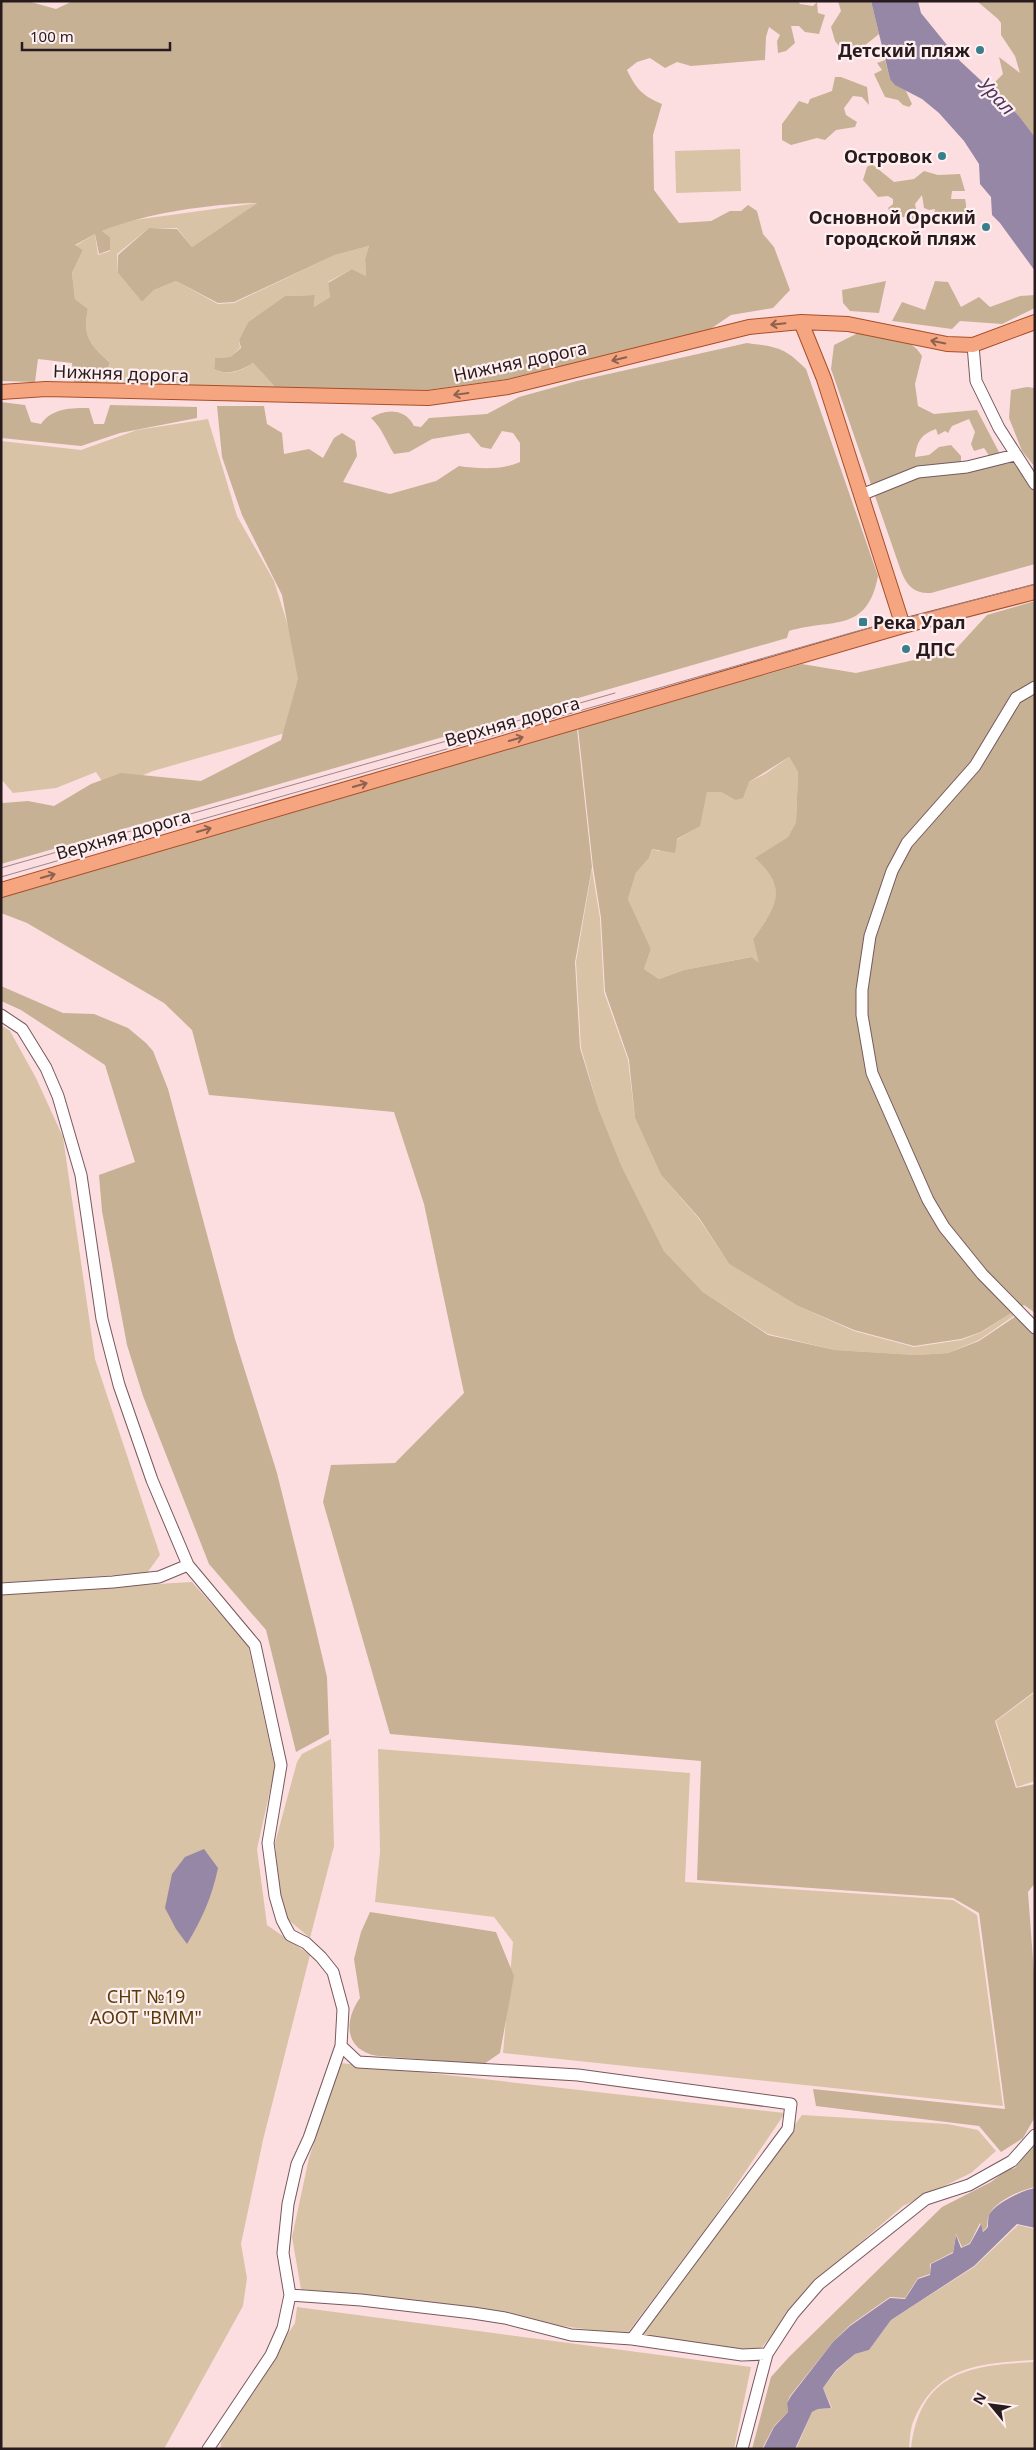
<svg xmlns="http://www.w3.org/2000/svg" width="1036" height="2450" font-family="'Noto Sans',sans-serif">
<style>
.green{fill:#d8c3a6}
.forest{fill:#c6b194;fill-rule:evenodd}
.water{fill:#9587a5}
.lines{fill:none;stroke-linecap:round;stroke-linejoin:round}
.minor-casing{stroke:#77595d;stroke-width:13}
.major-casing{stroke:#a94e27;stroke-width:16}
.minor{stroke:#fff;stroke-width:11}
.major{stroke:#f5a681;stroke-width:14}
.tram{stroke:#9c8689;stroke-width:1}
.oneway{stroke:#8e604f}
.poi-dot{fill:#397f8a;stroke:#ffeff1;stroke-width:2}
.labels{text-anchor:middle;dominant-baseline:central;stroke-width:4.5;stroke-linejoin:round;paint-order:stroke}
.poi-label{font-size:18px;font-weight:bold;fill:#281b1d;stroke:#ffeff1;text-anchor:end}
.street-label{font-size:18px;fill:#281b1d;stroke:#ffeff1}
.park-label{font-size:18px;fill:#593b05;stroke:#ffeff1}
.water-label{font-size:19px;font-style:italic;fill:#4c3662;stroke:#ffeff1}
</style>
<rect width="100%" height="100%" fill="#fcdee1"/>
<path class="green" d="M 740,149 L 741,191 L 676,193 L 675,151 Z
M 257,203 L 192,247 L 177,228 L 149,228 L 117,254 L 118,273 L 142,302 L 154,290 L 176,281 L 218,304 L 234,303 L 335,255 L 369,246 L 365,259 L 366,276 L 352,269 L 328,282 L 330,297 L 314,307 L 315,295 L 285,296 L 248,322 L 239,340 L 240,348 L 230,357 L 215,358 L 214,369 C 228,376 240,372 253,363 L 276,388 L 100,384 L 110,363 C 90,345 82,336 88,309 L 75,299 L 72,273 L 83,250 L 75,246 L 95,234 L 98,255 L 110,251 L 110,237 L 102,231 L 127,221 Z
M 208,419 L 237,516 L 274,581 L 306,683 L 306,727 L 153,771 L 108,790 L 96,772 L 56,788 L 13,793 L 1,779 L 1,441 L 81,450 L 137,430 Z
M 789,757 L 798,772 L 796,822 L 788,837 L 756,858 C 789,888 776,907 753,939 L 760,964 L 750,957 L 684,970 L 659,979 L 644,969 L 651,949 L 628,899 L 636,873 L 649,858 L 652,849 L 659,851 L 699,826 L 707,792 L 721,792 L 735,800 L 749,782 L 765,774 Z
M 592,869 L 600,918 L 604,992 L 628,1060 L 635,1118 L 661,1175 L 700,1220 L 729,1264 L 798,1306 L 854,1331 L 914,1347 L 961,1340 L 982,1332 L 1022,1306 L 1018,1313 L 979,1340 L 948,1353 L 916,1355 L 835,1350 L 768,1334 L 703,1292 L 664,1251 L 622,1167 L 599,1110 L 581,1048 L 576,962 Z
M 1,1025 L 10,1031 L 36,1078 L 63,1137 L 95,1359 L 160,1555 L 147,1573 L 1,1583 Z
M 192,1582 L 248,1645 L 275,1768 L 257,1849 L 267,1925 L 310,1955 L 263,2140 L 241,2244 L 247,2278 L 243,2306 L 164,2449 L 1,2449 L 1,1593 Z
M 1035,1692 L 1035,1781 L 1017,1787 L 996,1721 Z
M 331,1739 L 334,1846 L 310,1938 L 285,1917 L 281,1908 L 275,1843 L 297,1762 L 302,1754 Z
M 378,1749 L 690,1773 L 685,1882 L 953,1900 L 977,1915 L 1003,2106 L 503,2053 L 513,1942 L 494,1917 L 375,1902 L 380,1852 Z
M 340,2063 L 785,2113 L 712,2221 L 626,2335 L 301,2289 L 292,2237 L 309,2158 Z
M 802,2115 L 947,2124 L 978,2130 L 996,2151 L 971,2173 L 903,2206 L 819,2278 L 759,2351 L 638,2336 Z
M 1018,2225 L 1035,2229 L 1035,2360 C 981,2363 936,2365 913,2422 C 910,2430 910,2440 909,2449 L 796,2449 L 812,2412 L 818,2409 L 832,2408 L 823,2388 L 836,2371 L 855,2354 L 869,2350 L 891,2320 L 974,2267 Z
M 297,2307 L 751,2367 L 734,2449 L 220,2449 L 223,2433 L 295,2323 Z
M 1035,2362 L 1035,2449 L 911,2449 C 920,2372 969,2365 1035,2362 Z"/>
<path class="forest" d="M 1,1 L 27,1 L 56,9 L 73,1 L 798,1 L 800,4 L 813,6 L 817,2 L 818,13 L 825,15 L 819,34 L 805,32 L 799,26 L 791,26 L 795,43 L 786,51 L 778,53 L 777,41 L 780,35 L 769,27 L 766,37 L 765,60 L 691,66 L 677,62 L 665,68 L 650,58 L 637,62 L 627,70 C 636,89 643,96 662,104 L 653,135 L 654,190 L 679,223 L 711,221 L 730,211 L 741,211 L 748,205 L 757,211 L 763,234 L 774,247 L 790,290 L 773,308 L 731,315 L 706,332 L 507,379 L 428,390 L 276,388 L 253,363 C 240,371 228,376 214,369 L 215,358 L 230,357 L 241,348 L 239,340 L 248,322 L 285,296 L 315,295 L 314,307 L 330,297 L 328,283 L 352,269 L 366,276 L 365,259 L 369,246 L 335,255 L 234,302 L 218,303 L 176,281 L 154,290 L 142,302 L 118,273 L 118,255 L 149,228 L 177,229 L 192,247 L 257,203 C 210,204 146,213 102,231 L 110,237 L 110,250 L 99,254 L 95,234 L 75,245 L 83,250 L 72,273 L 75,299 L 88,309 C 82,336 90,345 110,363 L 100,384 L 74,383 L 72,363 L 38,359 L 35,382 L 1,381 Z
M 838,1 L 871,1 L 879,34 L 858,51 L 844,52 L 835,41 L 831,27 L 841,11 Z
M 968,1 L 1035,1 L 1035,137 L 1019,116 L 988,89 L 1003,74 L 999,57 L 1020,73 L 1015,56 L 1001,35 L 1001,23 L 998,19 L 978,2 Z
M 885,60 L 890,79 L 906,91 L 912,104 L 909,107 L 903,105 L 898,100 L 885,97 L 874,74 L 882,70 L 877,63 Z
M 835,77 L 841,77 L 867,87 L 869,105 L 862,97 L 853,96 L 844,108 L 846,115 L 857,122 L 855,127 L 836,130 L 825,140 L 817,138 L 791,145 L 782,140 L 782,124 L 799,101 L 808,104 L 810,99 L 832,91 Z
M 872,164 L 894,182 L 914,179 L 924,171 L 938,175 L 960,174 L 965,191 L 952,191 L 951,199 L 965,199 C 969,215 962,216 953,226 L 938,222 L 934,215 L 935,209 L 929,210 L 924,208 L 922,195 L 915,204 L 918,218 L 912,223 L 907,218 L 891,214 L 888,208 L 893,204 L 893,199 L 888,196 L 878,197 L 863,180 L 867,167 Z
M 886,281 L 879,313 L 850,311 L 843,303 L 842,290 Z
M 935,281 L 948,282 L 961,307 L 979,297 L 990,307 L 1020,296 L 1035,295 L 1035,308 L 1002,324 L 960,321 L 952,329 L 892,321 L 902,302 L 925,310 Z
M 860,332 C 881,336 910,335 922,356 L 915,384 L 918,406 L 934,414 L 977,410 L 1000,454 L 990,457 L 984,448 L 974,451 L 971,444 L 975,432 L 969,419 L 952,426 L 948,433 L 945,431 L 938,435 L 936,429 C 921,434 917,442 915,457 L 929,455 L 939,447 L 951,445 L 961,456 L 961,471 L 1015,462 L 1035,491 L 1035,564 L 931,593 C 914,594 907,586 901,571 L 831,369 L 834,345 Z
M 747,343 C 777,347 784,347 806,369 L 878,576 C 867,634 832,618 789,631 L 787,638 L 1,864 L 1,800 L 3,803 L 28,801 L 54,806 L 91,784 L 121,773 L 201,781 L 281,740 L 298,679 L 282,595 L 242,515 L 222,457 L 217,406 L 264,406 L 267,424 L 282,433 L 284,454 L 309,449 L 323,458 L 334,438 L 342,433 L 355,441 L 357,456 L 343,482 L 390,494 L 436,481 L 459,466 C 479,469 502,470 520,462 L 520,443 L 513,433 L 502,431 L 491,449 L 481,447 L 469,433 L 432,439 L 409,452 L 394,454 C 386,441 382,428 371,418 C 386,408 406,409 414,426 L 421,427 L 429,418 L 487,414 L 519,397 L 577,381 Z
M 1027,387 L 1035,388 L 1035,467 L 1022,451 L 1009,418 L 1011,390 Z
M 1,402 L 25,405 L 31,422 L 41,424 C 52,408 71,408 89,408 L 94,424 L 104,424 L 110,405 L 197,407 L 197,418 L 120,433 L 81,446 L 1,438 Z
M 1035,601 L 1035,1258 L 1033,1258 L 1035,1260 L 1035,1313 L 1024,1305 L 981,1332 L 961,1339 L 914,1346 L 854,1330 L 798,1306 L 729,1264 L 700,1219 L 661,1175 L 635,1118 L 629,1060 L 605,991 L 601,918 L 593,867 L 578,728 L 802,664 L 856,673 L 954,651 L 987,615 ZM 789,757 L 798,772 L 796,822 L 788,837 L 755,858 C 789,888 776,907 753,939 L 759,963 L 751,957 L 684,970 L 659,979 L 644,969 L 651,949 L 628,899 L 636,873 L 649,858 L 652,849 L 675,853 L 677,839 L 700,826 L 707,792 L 721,792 L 735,800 L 743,798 L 749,782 Z
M 577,729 L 592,867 L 575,962 L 580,1048 L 599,1110 L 622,1167 L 664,1251 L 703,1292 L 768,1335 L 835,1350 L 916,1355 L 948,1353 L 979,1341 L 1019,1314 L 1035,1328 L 1035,1691 L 995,1721 L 1016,1788 L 1035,1784 L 1035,1883 L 1028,1892 L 1035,1987 L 1035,2117 L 1023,2138 L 1001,2152 L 979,2126 L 816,2106 L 813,2089 L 1005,2109 L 979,1913 L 953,1898 L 697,1880 L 701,1761 L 390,1734 L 323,1502 L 331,1465 L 395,1463 L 464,1393 L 424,1204 L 394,1112 L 209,1095 L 192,1030 L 164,1003 L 27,923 L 1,913 L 1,891 Z
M 1,986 L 63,1013 L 94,1014 L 128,1028 L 146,1043 L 153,1051 L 168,1089 L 235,1339 L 277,1473 L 315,1626 L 327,1677 L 329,1734 L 296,1752 L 266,1630 L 209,1564 L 143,1396 L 127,1345 L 102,1211 L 99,1175 L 135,1162 L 105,1065 L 21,1010 L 1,1001 Z
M 370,1912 L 496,1932 L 514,1976 L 500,2053 L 484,2064 L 378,2056 C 345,2051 343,2022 360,1998 L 354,1959 L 361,1932 Z
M 1035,2143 L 1035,2187 C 1021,2190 995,2201 989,2215 C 987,2218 988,2223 987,2227 L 983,2231 L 980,2223 L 970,2243 L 962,2247 L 956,2234 L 953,2252 L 930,2264 L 930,2274 L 918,2278 L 905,2298 L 890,2297 L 850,2325 L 833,2342 L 790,2396 L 787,2403 L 788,2412 L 774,2426 L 762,2449 L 752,2449 L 771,2377 L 789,2357 L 942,2207 L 991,2182 L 1007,2170 L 1015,2168 Z"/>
<path class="water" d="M 871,1 L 918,1 L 921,13 L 960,61 L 1019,116 L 1035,137 L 1035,271 L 1000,223 L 992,215 L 991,197 L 980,184 L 979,164 L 964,141 L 939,113 L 922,99 L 895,85 L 890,79 Z
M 204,1849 L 218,1868 C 212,1897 202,1919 187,1944 L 176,1929 L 165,1908 L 172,1874 L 185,1857 Z
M 1035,2188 L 1035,2228 L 1017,2224 L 974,2266 L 891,2320 L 869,2350 L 855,2354 L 836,2370 L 823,2388 L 831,2408 L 818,2409 L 812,2412 L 795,2449 L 763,2449 L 774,2427 L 788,2412 L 787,2403 L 791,2396 L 833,2342 L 850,2326 L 890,2298 L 905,2299 L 918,2279 L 930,2275 L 931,2264 L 953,2253 L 956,2235 L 961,2248 L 970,2244 L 981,2224 L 983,2232 L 988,2227 C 988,2224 988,2218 989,2215 C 994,2204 1023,2190 1035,2188 Z"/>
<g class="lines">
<g class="minor-casing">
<path id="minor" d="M 973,345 L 976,381 L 999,428 L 1035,484
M 861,495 L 918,472 L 967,467 L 1015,455
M 1035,687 L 1016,698 L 975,766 L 907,843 L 892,871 L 870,936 L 862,990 L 862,1015 L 872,1073 L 928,1200 L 944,1227 L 982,1274 L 1035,1328
M 1,1015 L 22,1029 L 46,1068 L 58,1096 L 81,1175 L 102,1319 L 119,1385 L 152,1480 L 188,1565 L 255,1645 L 281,1765 L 268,1843 L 275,1896 L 282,1920 L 290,1935 L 306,1943 L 321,1957 L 333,1972 L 343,2009 L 341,2046 L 309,2138 L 297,2164 L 288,2204 L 283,2253 L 290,2295 L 283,2328 L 271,2355 L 208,2449
M 1,1589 L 113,1582 L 159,1577 L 188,1565
M 341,2046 L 358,2062 L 578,2075 L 791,2104 L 788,2129 L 632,2339
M 290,2295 L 361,2300 L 473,2313 L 505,2318 L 571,2335 L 632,2339 L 742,2355 L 767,2354
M 742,2449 L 767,2354 L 793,2314 L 819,2284 L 926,2199 L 969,2185 L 1012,2161 L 1035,2135"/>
</g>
<g class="major-casing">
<path id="major" d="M 801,322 L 824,379 L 903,626
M 1,392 L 46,389 L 428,398 L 508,387 L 749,327 L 801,322 L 848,324 L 947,344 L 973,345 L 1035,322
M 1,890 L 903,626 L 1035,592"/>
</g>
<use href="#minor" class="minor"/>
<use href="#major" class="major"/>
<path class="tram" d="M 1,868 L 615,693
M 1,877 L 854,632 L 1035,584"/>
</g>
<defs><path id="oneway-shaft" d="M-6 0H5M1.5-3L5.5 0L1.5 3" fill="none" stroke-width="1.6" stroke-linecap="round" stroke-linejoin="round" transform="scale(1.25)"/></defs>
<g class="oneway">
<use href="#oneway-shaft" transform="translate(778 324) rotate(174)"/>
<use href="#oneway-shaft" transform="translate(938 342) rotate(-169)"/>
<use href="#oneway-shaft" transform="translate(619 359) rotate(166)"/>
<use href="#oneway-shaft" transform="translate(461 394) rotate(172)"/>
<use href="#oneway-shaft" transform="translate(516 739) rotate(-16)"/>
<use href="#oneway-shaft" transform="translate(360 785) rotate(-16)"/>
<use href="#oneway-shaft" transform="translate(204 830) rotate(-16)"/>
<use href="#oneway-shaft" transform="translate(48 876) rotate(-16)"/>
</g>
<g class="poi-dot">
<circle cx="980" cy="50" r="5"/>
<circle cx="942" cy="156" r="5"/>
<circle cx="986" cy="227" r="5"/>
<rect x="858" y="617" width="10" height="10" rx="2.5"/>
<circle cx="906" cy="649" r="5"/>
</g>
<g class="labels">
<g class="poi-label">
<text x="970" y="50">Детский пляж</text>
<text x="932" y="156">Островок</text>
<text x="976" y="217">Основной Орский<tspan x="976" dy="21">городской пляж</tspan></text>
<text x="873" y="622" text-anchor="start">Река Урал</text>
<text x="916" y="649" text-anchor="start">ДПС</text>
</g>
<g class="street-label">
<text transform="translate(520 361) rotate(-12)">Нижняя дорога</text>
<text transform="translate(121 373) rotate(2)">Нижняя дорога</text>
<text transform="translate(512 721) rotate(-16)">Верхняя дорога</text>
<text transform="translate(123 834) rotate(-16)">Верхняя дорога</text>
</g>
<g class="park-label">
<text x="146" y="1996">СНТ №19<tspan x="146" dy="21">АООТ "ВММ"</tspan></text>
</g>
<g class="water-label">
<text transform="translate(997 96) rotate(47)">Урал</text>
</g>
</g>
<rect width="1036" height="2450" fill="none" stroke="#281b1d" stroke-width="5"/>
<g transform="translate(991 2405) rotate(299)" stroke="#ffeff1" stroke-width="4" paint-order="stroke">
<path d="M0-4L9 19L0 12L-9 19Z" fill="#281b1d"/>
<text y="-8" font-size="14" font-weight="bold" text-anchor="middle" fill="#281b1d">N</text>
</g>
<path d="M22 42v8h148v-8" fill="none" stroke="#281b1d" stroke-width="2.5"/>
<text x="30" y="42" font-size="15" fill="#281b1d" stroke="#ffeff1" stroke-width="4" paint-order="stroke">100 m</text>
</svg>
